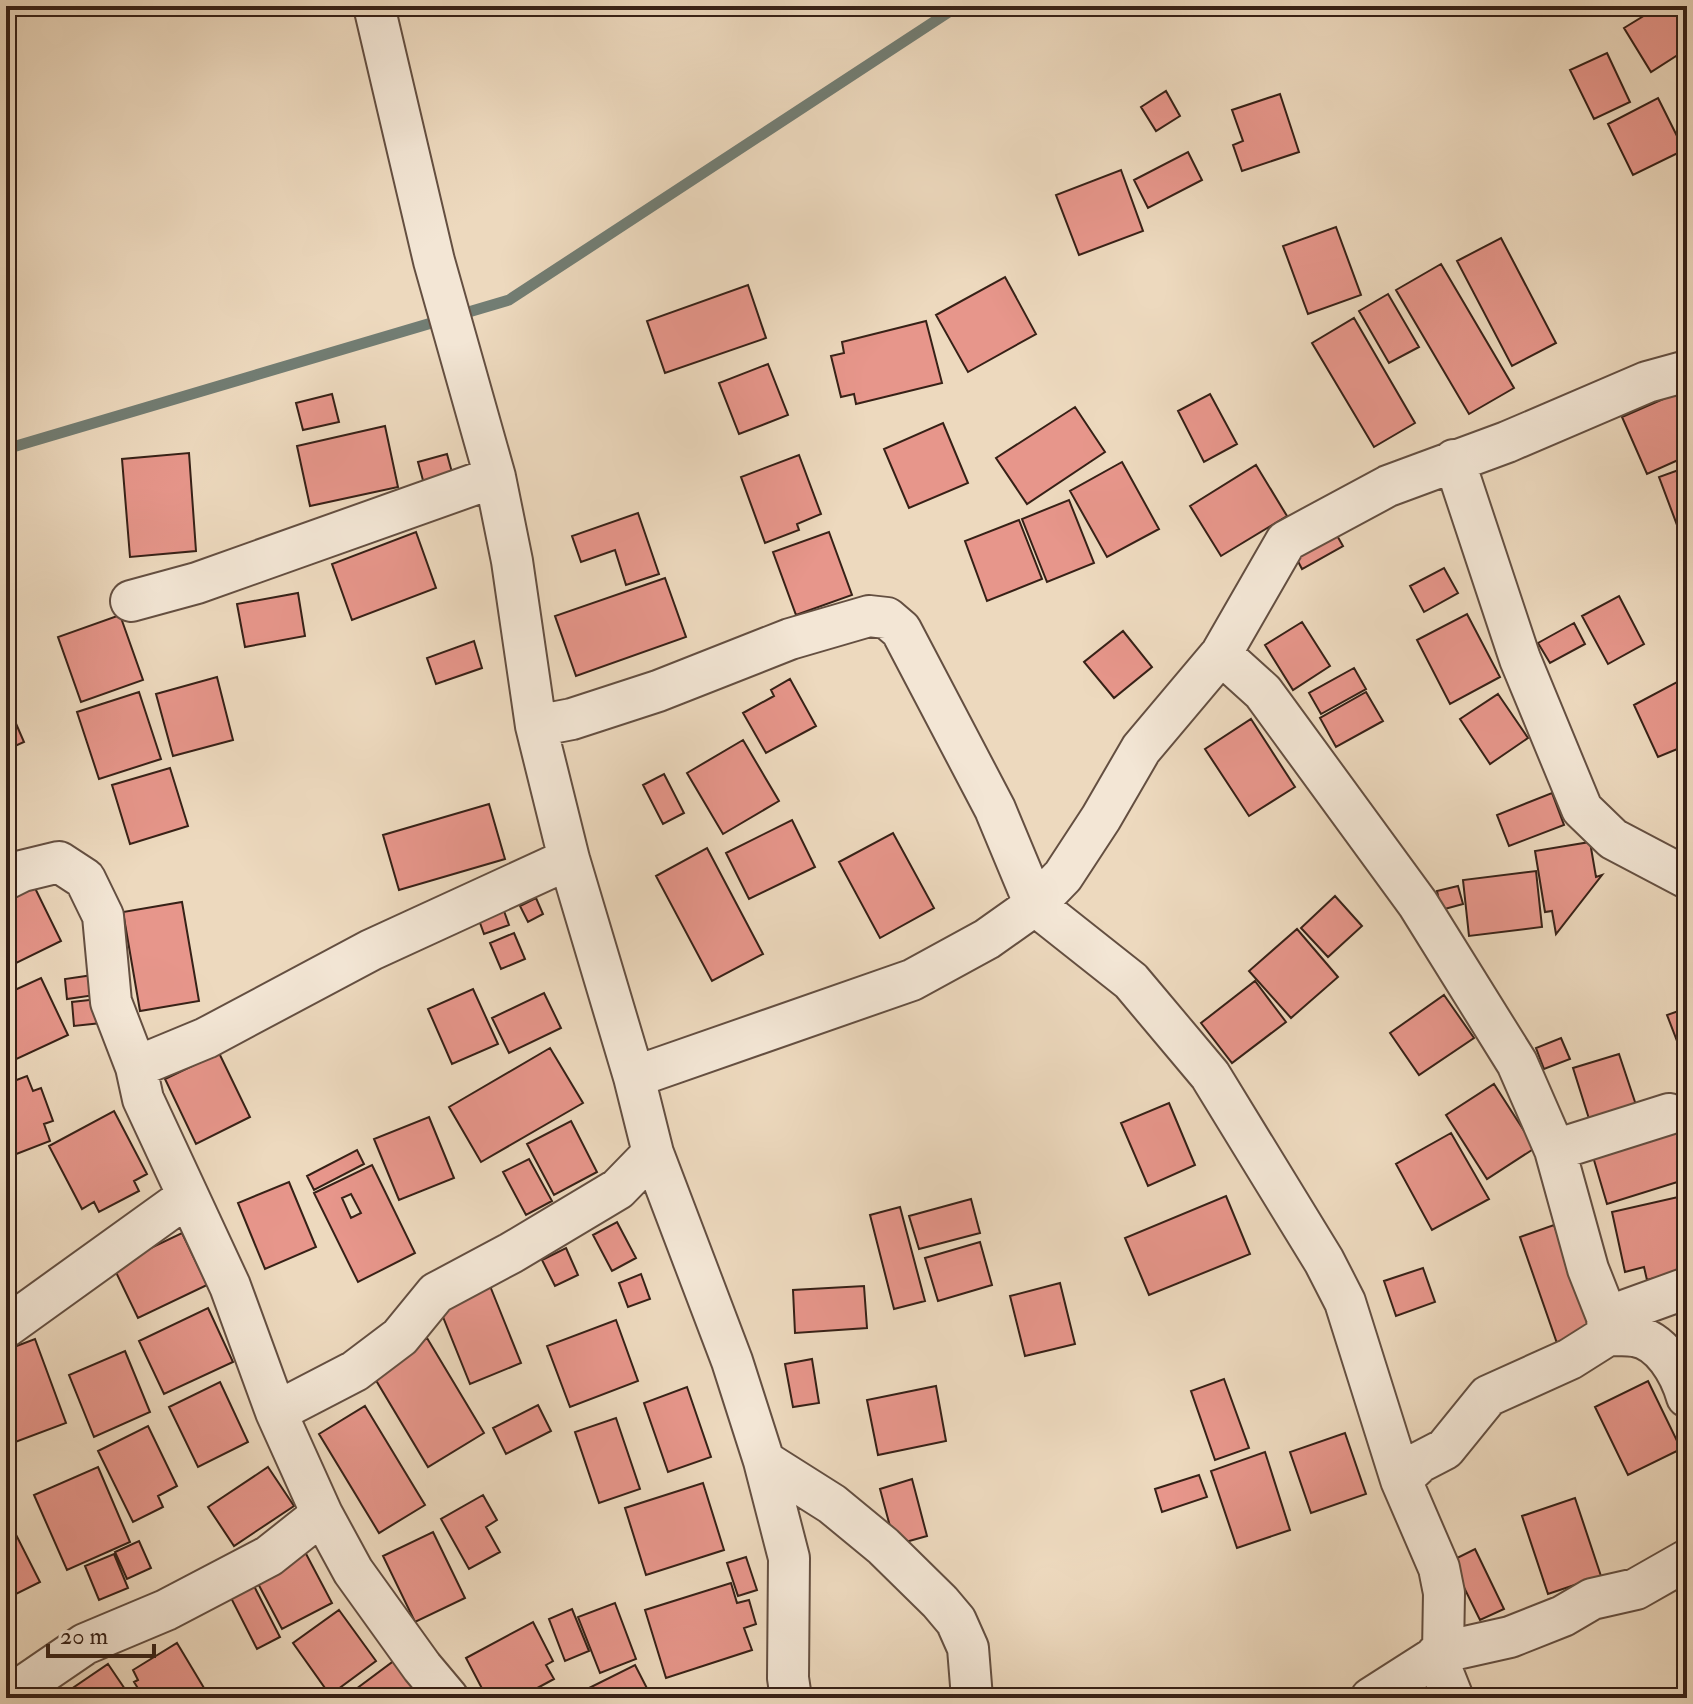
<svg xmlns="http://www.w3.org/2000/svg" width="1693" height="1704" font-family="'IM FELL Double Pica',serif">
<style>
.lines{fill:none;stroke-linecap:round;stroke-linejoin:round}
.stream{stroke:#727d73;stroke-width:11}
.building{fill:#e7968b;stroke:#372117;stroke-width:2;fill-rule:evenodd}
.minor-casing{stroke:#644f41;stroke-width:44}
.minor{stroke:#f3e6d5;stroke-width:40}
</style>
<rect width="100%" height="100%" fill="#edd9be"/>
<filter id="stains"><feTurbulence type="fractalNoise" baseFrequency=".0025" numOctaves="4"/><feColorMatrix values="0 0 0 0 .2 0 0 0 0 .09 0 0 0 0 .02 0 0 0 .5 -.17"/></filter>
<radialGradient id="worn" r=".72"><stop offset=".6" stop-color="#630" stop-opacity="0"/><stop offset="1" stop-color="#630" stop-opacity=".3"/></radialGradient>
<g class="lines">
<path class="stream" d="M 6,449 L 509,300 L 958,6"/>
</g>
<path class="building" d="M 1660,6 L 1687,6 L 1687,49 L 1651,72 L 1624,28 Z
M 1607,53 L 1630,102 L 1594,119 L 1570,70 Z
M 1166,91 L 1180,116 L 1156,131 L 1141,107 Z
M 1280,94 L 1299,152 L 1242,171 L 1233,145 L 1243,141 L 1232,110 Z
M 1658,98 L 1684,150 L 1633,175 L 1608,124 Z
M 1188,152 L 1202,180 L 1148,208 L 1134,180 Z
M 1121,170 L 1143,231 L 1079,255 L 1056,195 Z
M 1336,227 L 1361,295 L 1308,314 L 1283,246 Z
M 1501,238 L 1556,343 L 1512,366 L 1457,261 Z
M 1441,264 L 1514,388 L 1469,414 L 1396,290 Z
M 1005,277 L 1036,334 L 968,372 L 936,315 Z
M 748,285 L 766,338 L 665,373 L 647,321 Z
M 1388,294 L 1419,347 L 1389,363 L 1359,311 Z
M 1354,318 L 1415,423 L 1374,447 L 1312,343 Z
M 926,321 L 942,383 L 856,404 L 854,394 L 841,397 L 831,356 L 844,353 L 842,342 Z
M 768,364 L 788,415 L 739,434 L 719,383 Z
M 1686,389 L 1687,456 L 1647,474 L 1622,417 Z
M 332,394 L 339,422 L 303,430 L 296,403 Z
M 1210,394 L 1237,444 L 1204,462 L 1178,411 Z
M 1075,407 L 1105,452 L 1027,504 L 996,458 Z
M 943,423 L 968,483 L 909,508 L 884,449 Z
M 385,426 L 398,487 L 310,506 L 297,446 Z
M 189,453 L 196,551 L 130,557 L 122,459 Z
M 447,454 L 453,476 L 424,484 L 418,462 Z
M 799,455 L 821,514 L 797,524 L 799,530 L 765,543 L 741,477 Z
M 1122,462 L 1159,529 L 1107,557 L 1070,491 Z
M 1256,465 L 1287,516 L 1221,556 L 1190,506 Z
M 1687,467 L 1687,539 L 1683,541 L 1659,477 Z
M 1069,500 L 1094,563 L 1047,582 L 1022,519 Z
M 638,513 L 659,574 L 626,585 L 615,550 L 581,562 L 572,536 Z
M 1019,520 L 1042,579 L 987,601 L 965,541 Z
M 1331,525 L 1343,546 L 1302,569 L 1291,548 Z
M 416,532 L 436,588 L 352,620 L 332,564 Z
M 829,532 L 852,595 L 796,615 L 773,552 Z
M 1444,568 L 1458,593 L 1424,612 L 1410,586 Z
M 665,578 L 686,637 L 576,676 L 555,616 Z
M 298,593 L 305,636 L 245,647 L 237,604 Z
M 1619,596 L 1644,644 L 1608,664 L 1582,616 Z
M 1467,614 L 1500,677 L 1450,704 L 1417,640 Z
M 120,615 L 143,680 L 81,702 L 58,637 Z
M 1302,622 L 1330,666 L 1293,690 L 1265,645 Z
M 1574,623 L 1585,644 L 1550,663 L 1538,643 Z
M 1123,631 L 1152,667 L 1114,698 L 1084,662 Z
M 474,641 L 482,668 L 436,684 L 427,658 Z
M 1354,668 L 1366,689 L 1321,714 L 1309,693 Z
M 217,677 L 233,740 L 173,756 L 156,694 Z
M 790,679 L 816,726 L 766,753 L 743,713 L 774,696 L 771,690 Z
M 1677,682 L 1687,702 L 1687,745 L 1658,757 L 1634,705 Z
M 139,692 L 161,759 L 99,779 L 77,712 Z
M 1366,692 L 1383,721 L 1336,747 L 1320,718 Z
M 1498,694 L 1528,738 L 1490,764 L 1460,719 Z
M 14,719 L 24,742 L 6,750 L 6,723 Z
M 1251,719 L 1295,787 L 1249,816 L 1205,749 Z
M 743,740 L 779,801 L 723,834 L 687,773 Z
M 170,768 L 188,826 L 130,844 L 112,785 Z
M 664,774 L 684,813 L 663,824 L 643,785 Z
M 1552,793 L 1564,825 L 1509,846 L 1497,815 Z
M 489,804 L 505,859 L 399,890 L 383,835 Z
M 792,820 L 815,867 L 749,899 L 726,853 Z
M 893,833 L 934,908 L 880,938 L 839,862 Z
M 1590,842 L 1596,877 L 1602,875 L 1556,934 L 1552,911 L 1545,912 L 1535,851 Z
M 707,848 L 763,954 L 712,981 L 656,876 Z
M 1536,871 L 1542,927 L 1469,936 L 1463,880 Z
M 32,882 L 61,941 L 6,968 L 6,894 Z
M 1458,886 L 1463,904 L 1441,910 L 1437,891 Z
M 1335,896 L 1362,926 L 1328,957 L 1301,928 Z
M 536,898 L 543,914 L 528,922 L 520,906 Z
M 500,900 L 509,925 L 484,934 L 475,909 Z
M 182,902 L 199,1001 L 140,1011 L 123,912 Z
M 1297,929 L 1338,977 L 1291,1018 L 1249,971 Z
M 514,933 L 525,959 L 501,969 L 490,943 Z
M 93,975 L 95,995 L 67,999 L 65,979 Z
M 41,978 L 68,1035 L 10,1062 L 6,1054 L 6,994 Z
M 1255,981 L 1286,1022 L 1232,1063 L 1201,1023 Z
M 473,989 L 498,1044 L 452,1064 L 428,1009 Z
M 544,993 L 561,1028 L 509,1053 L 492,1018 Z
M 1444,995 L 1474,1038 L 1419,1075 L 1390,1033 Z
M 98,999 L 101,1023 L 74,1026 L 72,1002 Z
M 1687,1008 L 1687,1067 L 1667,1015 Z
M 1561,1038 L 1570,1059 L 1544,1069 L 1536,1048 Z
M 550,1048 L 583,1103 L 481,1162 L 449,1107 Z
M 219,1053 L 250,1117 L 196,1144 L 165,1079 Z
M 1619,1054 L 1638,1111 L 1591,1125 L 1573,1068 Z
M 27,1076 L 33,1091 L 41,1088 L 53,1121 L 44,1124 L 50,1141 L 6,1158 L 6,1084 Z
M 1494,1084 L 1535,1148 L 1487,1179 L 1446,1115 Z
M 1169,1103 L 1195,1165 L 1148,1186 L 1121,1123 Z
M 114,1111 L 147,1174 L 134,1181 L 139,1191 L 99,1212 L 94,1202 L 82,1209 L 49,1146 Z
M 429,1117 L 454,1178 L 399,1200 L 374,1139 Z
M 571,1121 L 597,1172 L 554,1195 L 527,1144 Z
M 1674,1124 L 1687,1169 L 1687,1179 L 1607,1204 L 1591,1150 Z
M 1451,1133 L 1489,1199 L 1432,1230 L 1396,1164 Z
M 357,1150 L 364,1164 L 314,1190 L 307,1176 Z
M 529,1159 L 552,1201 L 526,1215 L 503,1172 Z
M 372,1165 L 415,1253 L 358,1282 L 314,1193 ZM 351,1194 L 361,1213 L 351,1218 L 342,1198 Z
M 289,1182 L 316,1247 L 265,1269 L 238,1203 Z
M 1687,1195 L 1687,1258 L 1680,1259 L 1683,1271 L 1647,1280 L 1644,1267 L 1625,1272 L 1612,1212 Z
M 1226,1196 L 1250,1254 L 1149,1295 L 1125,1238 Z
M 971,1199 L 980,1233 L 919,1249 L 909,1216 Z
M 900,1207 L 925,1301 L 894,1309 L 870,1215 Z
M 617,1222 L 636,1258 L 612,1271 L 593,1235 Z
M 1554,1225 L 1593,1337 L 1559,1349 L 1520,1237 Z
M 182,1233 L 207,1285 L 138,1318 L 113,1266 Z
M 980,1242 L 992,1285 L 938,1301 L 925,1258 Z
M 566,1248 L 578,1275 L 555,1286 L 542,1260 Z
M 1423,1268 L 1435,1302 L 1396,1316 L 1384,1281 Z
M 641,1274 L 650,1299 L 628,1307 L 619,1283 Z
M 488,1281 L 521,1363 L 470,1384 L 437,1302 Z
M 1060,1283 L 1075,1344 L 1025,1356 L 1010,1296 Z
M 864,1286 L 867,1328 L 795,1333 L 793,1290 Z
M 208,1308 L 233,1362 L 164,1394 L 139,1341 Z
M 616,1320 L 638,1381 L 570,1407 L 547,1346 Z
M 427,1338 L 484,1433 L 428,1467 L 371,1372 Z
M 35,1339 L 66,1423 L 10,1444 L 6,1434 L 6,1350 Z
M 125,1351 L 150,1412 L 94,1437 L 69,1375 Z
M 812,1359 L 819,1403 L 793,1407 L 785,1364 Z
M 1224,1379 L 1249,1448 L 1215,1460 L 1191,1391 Z
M 1648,1381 L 1681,1449 L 1628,1475 L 1595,1407 Z
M 220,1382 L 248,1442 L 198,1467 L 169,1407 Z
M 936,1386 L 946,1441 L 878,1455 L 867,1400 Z
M 687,1387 L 711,1457 L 668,1472 L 644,1403 Z
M 538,1405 L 551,1431 L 506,1454 L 493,1428 Z
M 365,1406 L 425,1505 L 379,1533 L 319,1434 Z
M 616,1418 L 640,1489 L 599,1503 L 575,1432 Z
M 148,1426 L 177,1486 L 158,1496 L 163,1507 L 133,1522 L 98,1451 Z
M 1345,1433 L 1366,1494 L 1311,1513 L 1290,1452 Z
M 1265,1452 L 1290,1530 L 1237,1548 L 1211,1471 Z
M 98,1467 L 130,1542 L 67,1570 L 34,1495 Z
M 268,1467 L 294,1506 L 234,1546 L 208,1507 Z
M 1199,1475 L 1207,1497 L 1162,1512 L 1155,1489 Z
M 912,1479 L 927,1536 L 895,1545 L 880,1489 Z
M 703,1483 L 724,1550 L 646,1575 L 625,1508 Z
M 483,1495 L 497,1520 L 486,1527 L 500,1552 L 469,1569 L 441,1519 Z
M 1575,1498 L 1601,1576 L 1548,1594 L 1522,1516 Z
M 6,1515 L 40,1582 L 6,1599 Z
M 433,1532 L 465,1598 L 415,1622 L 383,1556 Z
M 139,1541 L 151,1568 L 127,1579 L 115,1552 Z
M 1475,1549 L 1504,1609 L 1480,1620 L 1451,1561 Z
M 304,1550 L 332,1603 L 282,1629 L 254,1576 Z
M 114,1554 L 128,1588 L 99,1600 L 85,1566 Z
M 746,1557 L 757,1590 L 738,1596 L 727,1563 Z
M 252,1582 L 280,1637 L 257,1649 L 229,1594 Z
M 731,1583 L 737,1603 L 749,1600 L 756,1624 L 744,1628 L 752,1650 L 666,1678 L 645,1610 Z
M 615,1603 L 636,1659 L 600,1673 L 578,1617 Z
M 572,1609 L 589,1651 L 565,1661 L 549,1619 Z
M 339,1610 L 376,1661 L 330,1695 L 293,1643 Z
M 533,1622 L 553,1661 L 546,1665 L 554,1679 L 519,1698 L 487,1698 L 466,1658 Z
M 177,1643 L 210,1698 L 144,1698 L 134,1682 L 138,1680 L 133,1670 Z
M 395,1660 L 423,1698 L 344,1698 Z
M 108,1664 L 131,1698 L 58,1698 Z
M 635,1665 L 652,1698 L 584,1698 L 581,1692 Z"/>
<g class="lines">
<g class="minor-casing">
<path id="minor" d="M 374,6 L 434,261 L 495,477 L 512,561 L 536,726 L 569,859 L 634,1077 L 653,1153 L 732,1361 L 764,1461 L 789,1558 L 788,1678 L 791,1698
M 1454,460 L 1520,659 L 1582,809 L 1613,839 L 1687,878
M 131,601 L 197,583 L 495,477
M 1221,654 L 1263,692 L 1418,904 L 1517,1063 L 1555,1150 L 1588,1269 L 1607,1317
M 536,726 L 572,719 L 658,691 L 790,639 L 869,616 L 887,618 L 901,630 L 995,809 L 1035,905 L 1131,981 L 1210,1075 L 1324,1261 L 1345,1302 L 1401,1480 L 1439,1568 L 1444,1593 L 1443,1652 L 1371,1698
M 6,879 L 22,871 L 59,862 L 85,879 L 103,916 L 111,1002 L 136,1067 L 143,1099 L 230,1286 L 276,1412 L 322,1514 L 353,1571 L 422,1667 L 448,1698
M 136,1067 L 206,1038 L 371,950 L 569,859
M 634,1077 L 912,980 L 987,939 L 1035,905 L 1063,876 L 1101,818 L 1141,749 L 1221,654 L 1286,541 L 1388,486 L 1507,442 L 1647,382 L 1687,371
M 1555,1150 L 1669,1114
M 6,1327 L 188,1196
M 1608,1335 C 1616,1335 1625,1335 1634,1336 C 1662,1340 1680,1373 1687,1397
M 276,1412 L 355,1371 L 400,1337 L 436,1293 L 511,1253 L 618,1189 L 653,1153
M 764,1461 L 832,1504 L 883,1546 L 940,1602 L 956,1621 L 968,1648 L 972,1698
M 1401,1480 L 1420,1462 L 1445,1449 L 1488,1396 L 1570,1359 L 1608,1335 L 1607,1317 L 1687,1288
M 1443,1652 L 1510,1637 L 1563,1616 L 1592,1599 L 1636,1589 L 1687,1560
M 1436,1655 L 1453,1698
M 6,1698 L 85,1644 L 166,1610 L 269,1556 L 322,1514"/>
</g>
<use href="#minor" class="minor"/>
</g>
<rect width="1693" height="1704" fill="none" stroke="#edd9be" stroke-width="32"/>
<rect x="8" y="8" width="1677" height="1688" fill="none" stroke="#372117" stroke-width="4"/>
<rect x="16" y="16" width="1661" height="1672" fill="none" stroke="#372117" stroke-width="2"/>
<path d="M48 1644v12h106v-12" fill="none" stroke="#372117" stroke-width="4"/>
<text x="60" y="1644" font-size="24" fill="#372117" stroke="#f3e6d5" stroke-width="6" paint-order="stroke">20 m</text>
<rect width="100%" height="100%" filter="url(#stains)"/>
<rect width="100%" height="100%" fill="url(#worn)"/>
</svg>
